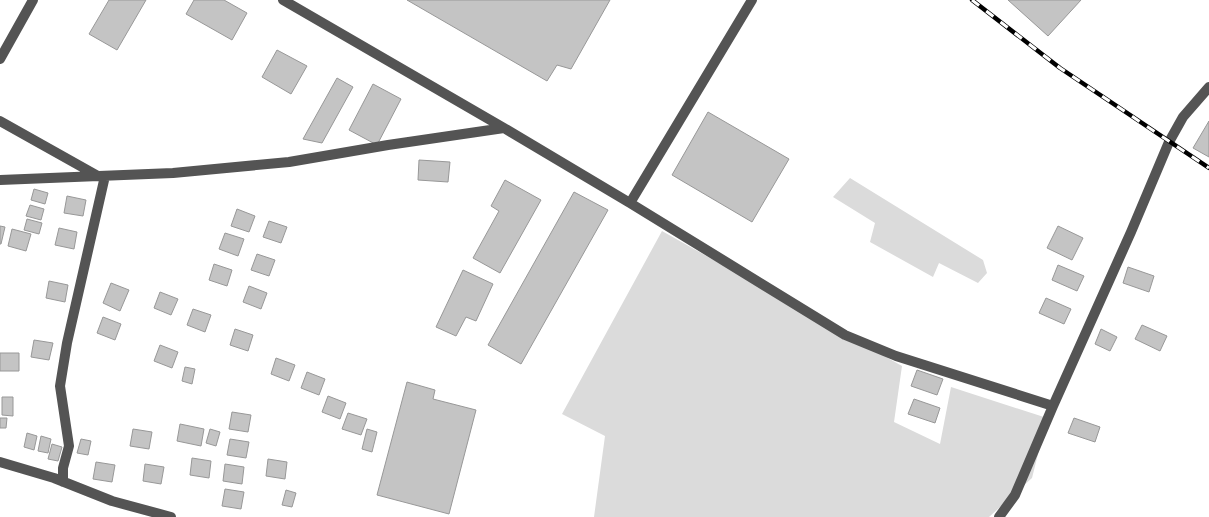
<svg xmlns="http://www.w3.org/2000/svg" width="1209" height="517" font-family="Barlow,sans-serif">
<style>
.green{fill:#dbdbdb}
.building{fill:#c4c4c4;stroke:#989898}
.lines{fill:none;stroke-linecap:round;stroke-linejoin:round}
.minor{stroke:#545454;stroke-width:10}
.rail-casing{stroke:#000;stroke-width:4.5}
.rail{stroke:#fff;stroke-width:3;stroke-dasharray:9;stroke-linecap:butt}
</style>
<rect width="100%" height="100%" fill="#fff"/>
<path class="green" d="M 850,178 L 983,260 L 987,273 L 978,283 L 939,263 L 933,277 L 870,242 L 875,223 L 833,197 Z
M 662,231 L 902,366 L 894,422 L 940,444 L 951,387 L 1047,418 L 1032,478 L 989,517 L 594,517 L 605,436 L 562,414 Z"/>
<path class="building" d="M 109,0 L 146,0 L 117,50 L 89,34 Z
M 194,0 L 224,0 L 247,13 L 232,40 L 186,14 Z
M 407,0 L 610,0 L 571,69 L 557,65 L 547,81 Z
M 1008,0 L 1081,0 L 1048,36 Z
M 277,50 L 307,66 L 291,94 L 262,77 Z
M 337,78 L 353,87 L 322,143 L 303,139 Z
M 373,84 L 401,99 L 377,145 L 349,130 Z
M 708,112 L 789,159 L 752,222 L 672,175 Z
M 1209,121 L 1209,157 L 1193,148 Z
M 419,160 L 450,162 L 448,182 L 418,180 Z
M 505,180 L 541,200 L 500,273 L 473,258 L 499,211 L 491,206 Z
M 34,189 L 48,193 L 45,204 L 31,200 Z
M 574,192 L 608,210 L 521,364 L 488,345 Z
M 67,196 L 86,200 L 83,216 L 64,213 Z
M 30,205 L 44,209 L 41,220 L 26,216 Z
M 237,209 L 255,216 L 249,232 L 231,226 Z
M 27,219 L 42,223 L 39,234 L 24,230 Z
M 269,221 L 287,227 L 281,243 L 263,237 Z
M 0,226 L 5,227 L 1,244 L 0,244 Z
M 1058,226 L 1083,238 L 1072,260 L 1047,248 Z
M 59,228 L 77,232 L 74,249 L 55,245 Z
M 12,229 L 31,234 L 26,251 L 8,246 Z
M 225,233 L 244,239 L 238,256 L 219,249 Z
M 257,254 L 275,260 L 269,276 L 251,270 Z
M 214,264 L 232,270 L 227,286 L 209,280 Z
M 1058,265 L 1084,276 L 1077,291 L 1052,280 Z
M 1128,267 L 1154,276 L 1149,292 L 1123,283 Z
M 463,270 L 493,284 L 476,321 L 466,317 L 456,336 L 436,327 Z
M 49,281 L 68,285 L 65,302 L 46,298 Z
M 111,283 L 129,290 L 120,311 L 103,303 Z
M 249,286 L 267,293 L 261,309 L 243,302 Z
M 160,292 L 178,299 L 171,315 L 154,308 Z
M 1046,298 L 1071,309 L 1064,324 L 1039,313 Z
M 193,309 L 211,315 L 205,332 L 187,325 Z
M 103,317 L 121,324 L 115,340 L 97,333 Z
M 1142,325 L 1167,336 L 1160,351 L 1135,339 Z
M 235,329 L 253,335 L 248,351 L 230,345 Z
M 1101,329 L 1117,337 L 1110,351 L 1095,344 Z
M 34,340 L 53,343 L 49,360 L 31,357 Z
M 160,345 L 178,352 L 172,368 L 154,361 Z
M 0,353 L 19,353 L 19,371 L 0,371 Z
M 276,358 L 295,365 L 289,381 L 271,374 Z
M 185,367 L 195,369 L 192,384 L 182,381 Z
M 917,370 L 943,379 L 937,395 L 911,386 Z
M 307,372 L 325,379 L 319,395 L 301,388 Z
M 407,382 L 435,390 L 433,399 L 476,410 L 449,514 L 377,495 Z
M 328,396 L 346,403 L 340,419 L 322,412 Z
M 2,397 L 13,397 L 13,416 L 2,415 Z
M 914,399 L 940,408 L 935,423 L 908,414 Z
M 232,412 L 251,415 L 248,432 L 229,429 Z
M 348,413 L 367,419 L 361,435 L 342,429 Z
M 0,418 L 7,418 L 6,428 L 0,428 Z
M 1074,418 L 1100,427 L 1095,442 L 1068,433 Z
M 180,424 L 204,429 L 201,446 L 177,441 Z
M 133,429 L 152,432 L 149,449 L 130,446 Z
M 210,429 L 220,432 L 216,446 L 206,443 Z
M 367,429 L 377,432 L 372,452 L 362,449 Z
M 27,433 L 37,436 L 34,450 L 24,447 Z
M 41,436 L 51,439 L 48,453 L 38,451 Z
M 81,439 L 91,441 L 88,455 L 77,453 Z
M 230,439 L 249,442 L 246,458 L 227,455 Z
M 52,444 L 62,447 L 58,461 L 48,459 Z
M 192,458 L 211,461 L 209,478 L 190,475 Z
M 268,459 L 287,462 L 285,479 L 266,476 Z
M 96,462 L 115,465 L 112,482 L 93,479 Z
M 145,464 L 164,467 L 161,484 L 143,481 Z
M 225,464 L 244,467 L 242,484 L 223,481 Z
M 225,489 L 244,492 L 241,509 L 222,506 Z
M 286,490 L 296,493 L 292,507 L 282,505 Z"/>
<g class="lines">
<path class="minor" d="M 283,0 L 504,128 L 630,203 L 845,335 L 896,356 L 1053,406
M 0,59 L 33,0
M 0,121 L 98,176
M 0,180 L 173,173 L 289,162 L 388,145 L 504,128
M 630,203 L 752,0
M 0,462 L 54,478 L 112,501 L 171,517
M 63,482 L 63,468 L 69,446 L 60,386 L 67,343 L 105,176
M 999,517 L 1015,495 L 1053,406 L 1131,232 L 1169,142 L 1183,117 L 1209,87"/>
<g class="rail-casing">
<path id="rail" d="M 972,0 L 1060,68 L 1209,168"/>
</g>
<use href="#rail" class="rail"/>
</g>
</svg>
